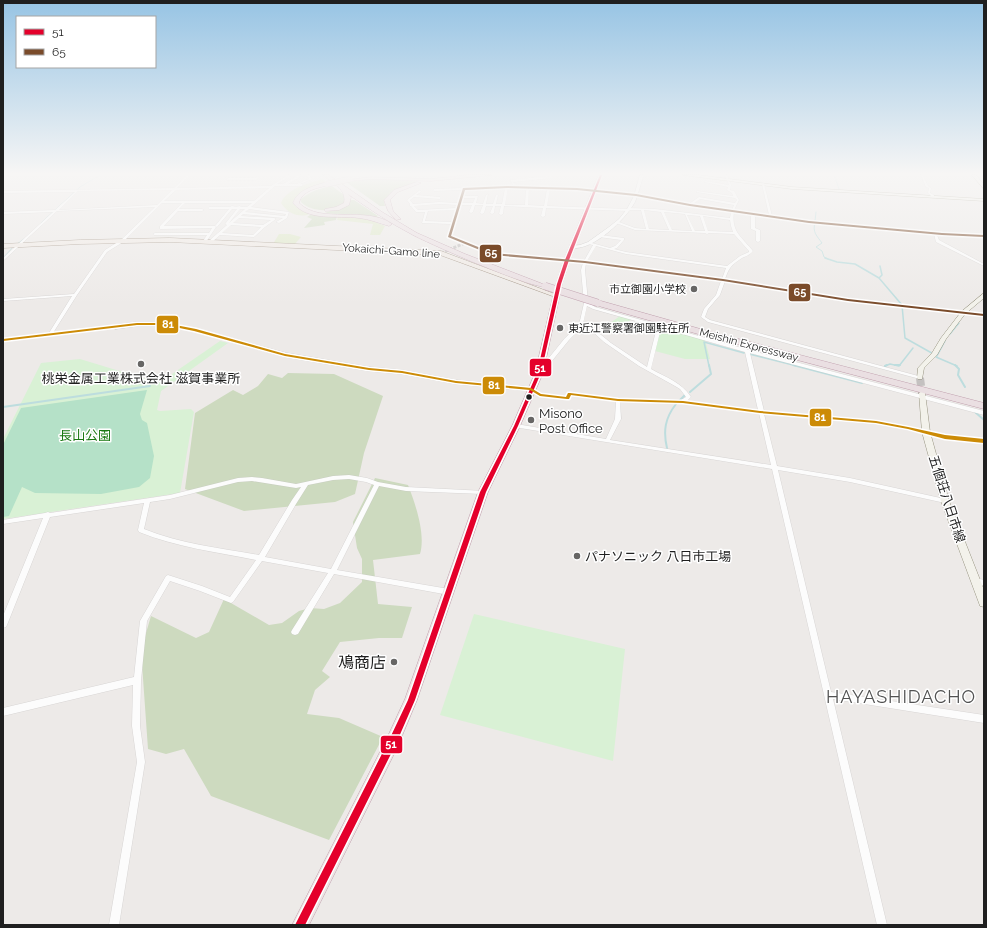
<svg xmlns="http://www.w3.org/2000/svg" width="987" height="928" font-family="Raleway,'Noto Sans JP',sans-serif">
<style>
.grass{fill:#dee8c8}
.forest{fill:#cddabf}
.park{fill:#d9f1d5}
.pitch{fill:#b5e1c8}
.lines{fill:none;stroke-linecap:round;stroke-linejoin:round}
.stream-far2{stroke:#bdddde;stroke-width:1}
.stream-far1{stroke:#bdddde;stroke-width:1.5}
.stream{stroke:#bdddde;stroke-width:2}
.minor-tunnel{stroke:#c4c1c0;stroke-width:3;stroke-dasharray:3 1.5;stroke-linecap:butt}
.secondary-tunnel{stroke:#c4c1c0;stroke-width:8;stroke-dasharray:8 4;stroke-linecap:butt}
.minor-casing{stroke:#c3c1c0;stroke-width:0.5}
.tertiary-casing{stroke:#c3c1c0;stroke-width:1}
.secondary-casing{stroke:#979481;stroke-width:1}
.primary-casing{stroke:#a29486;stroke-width:1}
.trunk-casing{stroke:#c0a0ae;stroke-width:1}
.motorway-casing{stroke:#c0a0ae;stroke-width:1}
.minor{fill:#fcfcfc;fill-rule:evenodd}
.tertiary{fill:#fcfcfc;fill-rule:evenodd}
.secondary{fill:#f3f2eb;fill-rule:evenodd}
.primary{fill:#f0eae5;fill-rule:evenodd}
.trunk{fill:#ede4e4;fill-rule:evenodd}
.motorway{fill:#eadfe2;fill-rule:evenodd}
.motorway-bridge-far1-casing{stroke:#c0a0ae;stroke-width:6;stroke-linecap:butt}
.motorway-bridge-casing{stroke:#c0a0ae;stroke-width:8;stroke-linecap:butt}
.motorway-bridge-far1{stroke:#eadfe2;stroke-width:5.5}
.motorway-bridge{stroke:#eadfe2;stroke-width:7}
.bus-1-casing{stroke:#fff;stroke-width:3}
.bus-2-casing{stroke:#fff;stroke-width:3}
.bus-3-casing{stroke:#fff;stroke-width:3}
.bus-1{fill:#e4002b;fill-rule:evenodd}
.bus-2{fill:#7a4b2a;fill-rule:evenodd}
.bus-3{fill:#cc8b06;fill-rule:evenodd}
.poi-dot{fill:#676665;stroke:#fff;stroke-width:1.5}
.bus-dot{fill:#1f1f1f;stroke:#fff;stroke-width:1.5}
.labels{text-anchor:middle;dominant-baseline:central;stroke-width:3;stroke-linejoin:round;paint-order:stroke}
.far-street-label{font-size:11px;fill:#1f1f1f;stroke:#fff}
.far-poi-label{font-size:11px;fill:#1f1f1f;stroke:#fff;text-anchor:end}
.poi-label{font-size:13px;fill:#1f1f1f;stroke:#fff;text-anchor:start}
.park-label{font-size:13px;fill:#197812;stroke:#fff}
.street-label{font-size:13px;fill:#1f1f1f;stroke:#fff}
.near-poi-label{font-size:16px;fill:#1f1f1f;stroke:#fff;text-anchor:end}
.near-quarter-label{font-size:18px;letter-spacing:1px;fill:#525252;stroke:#fff}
.line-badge{stroke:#fff;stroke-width:1.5}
.badge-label{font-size:11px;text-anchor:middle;font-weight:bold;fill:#fff}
</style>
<rect width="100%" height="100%" fill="#edeae8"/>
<path class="grass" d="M 322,179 L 328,183 L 301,194 L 295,199 L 296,207 L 312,213 C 301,219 288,214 281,203 C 287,188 308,184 322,179 Z
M 338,216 L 366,218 L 385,226 L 380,235 L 370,235 L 373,224 L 337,220 Z
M 279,234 L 290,234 L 301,237 L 294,245 L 273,244 Z"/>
<path class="forest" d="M 373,179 L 415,181 L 417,183 C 405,185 391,189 384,201 L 385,206 L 380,206 L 346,182 Z
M 332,186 L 344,195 L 345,201 C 336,213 312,213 301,202 L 301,199 C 310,191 321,188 332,186 Z
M 351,200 L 354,200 L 378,216 L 375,218 L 325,213 C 333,209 344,210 351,200 Z
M 313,213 L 337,215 L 336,220 L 324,222 L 325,225 L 304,228 L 312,219 L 307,217 Z
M 288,373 L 334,374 L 383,396 L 364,453 L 355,494 L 335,502 L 244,511 L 185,489 L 195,413 L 233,390 L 243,395 L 258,386 L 268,374 L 282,378 Z
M 375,478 L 408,485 C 415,503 426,534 420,554 L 373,560 L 378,604 L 412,607 L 402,638 L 379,638 L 340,642 L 322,671 L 330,677 L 315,690 L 307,714 L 339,718 L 383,737 L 329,840 L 211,796 L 184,749 L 166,754 L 148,749 L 141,650 L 151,616 L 196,638 L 209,632 L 224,599 L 269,625 L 282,623 L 299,611 L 310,608 L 324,609 L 340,603 L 362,582 L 362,559 L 357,548 L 353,522 Z"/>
<path class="park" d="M 620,316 L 632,319 L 613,333 L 603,328 Z
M 659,327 L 705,340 L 710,359 L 685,359 L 655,351 Z
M 220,341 L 228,343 L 161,391 L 157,410 L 160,411 L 191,409 L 194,412 L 180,493 L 3,519 L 3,439 L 41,363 L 80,359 L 159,383 Z
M 474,614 L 625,649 L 613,761 L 440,715 Z"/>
<path class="pitch" d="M 147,390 L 140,414 L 142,420 L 147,423 L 154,456 L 150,478 L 139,487 L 101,494 L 35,493 L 22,487 L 9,516 L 3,517 L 3,445 L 21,408 Z"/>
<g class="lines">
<path class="stream-far2" d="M 834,175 L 839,189
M 815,221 L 816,212
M 41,223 L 80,187 L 100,175
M 815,223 C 812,232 817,236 822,243 L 816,247 L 822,251 L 824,257 L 828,259
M 17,244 L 24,239
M 3,258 L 13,247"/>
<path class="stream-far1" d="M 825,258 L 837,262 L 855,264 L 879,278 L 902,305 L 905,338 L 937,356 L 936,357 L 957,366
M 879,278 L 882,275 L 880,266
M 950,334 L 959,323
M 749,354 L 797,366
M 937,356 L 945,341
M 709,366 L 704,342 L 744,353
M 885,366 L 890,364 L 899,366 L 913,348"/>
<path class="stream" d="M 793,365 L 862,383
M 895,365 L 900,365
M 955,365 L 959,369 L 958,375 L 965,387
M 885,366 L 887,365
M 690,392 L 711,374 L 709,365
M 679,401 L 686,394
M 3,407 L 150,386
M 975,412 L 984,420
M 667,448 C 663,431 665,418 676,404"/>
<path class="minor-tunnel" d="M 441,253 L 465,243"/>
<path class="secondary-tunnel" d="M 920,378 L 922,393"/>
<g class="minor-casing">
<path id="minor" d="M 187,175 L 190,175 L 177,188 L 271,186 L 288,175 L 292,175 L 277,184 L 283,184 L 299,175 L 303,175 L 288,184 L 297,184 L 309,179 L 307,175 L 310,175 L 312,179 L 300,184 L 303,184 L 302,186 L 275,186 L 251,207 L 289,212 L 287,218 L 279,223 L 276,222 L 283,218 L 243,214 L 241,216 L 274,218 L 276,219 L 265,227 L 254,237 L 220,235 L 212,242 L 210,242 L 210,240 L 227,225 L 225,224 L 237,209 L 232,209 L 217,227 L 215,226 L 229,209 L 209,209 L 208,208 L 209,207 L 230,207 L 232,206 C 235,207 237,207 240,206 L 241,207 L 247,207 L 252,203 L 185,203 L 179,209 L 202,209 L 204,210 L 202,211 L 178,211 L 164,226 L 215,226 L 216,227 L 206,242 L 203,241 L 207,235 L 154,235 L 153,234 L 155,233 L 209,233 L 212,228 L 160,229 L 160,226 L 182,203 L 162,203 L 123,242 L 107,252 L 77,295 L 53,333 L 115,326 L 116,326 L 116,328 L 3,341 L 3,339 L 49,333 L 72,296 L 3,301 L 3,299 L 74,294 L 105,250 L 121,240 L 155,207 L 57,211 L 3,261 L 3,258 L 53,212 L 3,214 L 3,212 L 55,210 L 75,192 L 3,193 L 3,191 L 174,188 ZM 269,188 L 254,201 L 164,201 L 176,190 ZM 172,190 L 157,205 L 59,210 L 78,191 ZM 240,209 L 245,209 L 229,223 ZM 249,209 L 286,214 L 285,216 L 245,212 ZM 239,218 L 271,220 L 263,225 L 233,223 ZM 231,225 L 261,227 L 253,235 L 222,233 Z
M 725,175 L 727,175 L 731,185 L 730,190 L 734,191 L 739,200 L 734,210 L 769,215 L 762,184 L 763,183 L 764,184 L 772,216 C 842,226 913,232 984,235 L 984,237 L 937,235 L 939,240 L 984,264 L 984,266 L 936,242 L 934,234 L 809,223 L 755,215 L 755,228 L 760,230 L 760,241 L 758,242 L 756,241 L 756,231 L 751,229 L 751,215 L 734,212 C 731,232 742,237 753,251 C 750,255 746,256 742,258 C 731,265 729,268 725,279 L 848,299 L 984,314 L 984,316 L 848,301 L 725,281 L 720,295 L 708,309 L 705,317 L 710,320 L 922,377 L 922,378 L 920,379 L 708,322 L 701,317 L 704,309 L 716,295 L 721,281 L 586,263 L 585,270 L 588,302 L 595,307 L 749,350 L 984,411 L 984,415 L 750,353 L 764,411 L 876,420 L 908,426 L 945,435 L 984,439 L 984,443 L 945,439 L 908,430 L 876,424 L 764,414 L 777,466 L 850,478 L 945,499 L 947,499 L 948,501 L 947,503 L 945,503 L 850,482 L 778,470 L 831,692 L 984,715 L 984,723 L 833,699 L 887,925 L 877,925 L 772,469 L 514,427 L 513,426 L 514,425 L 516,424 L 606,439 L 615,419 L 616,401 L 571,396 L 569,399 L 567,399 L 538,396 L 529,390 L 529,389 L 531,388 L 541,394 L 566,396 L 568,393 L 570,393 L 618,399 L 681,400 L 686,397 L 680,389 L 675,386 L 639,366 L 604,342 L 592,331 L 582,327 L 569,340 L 543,372 L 539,372 L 539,370 L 565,338 L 579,325 L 584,303 L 581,270 L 583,263 L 492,255 L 448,237 L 451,224 L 422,223 L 425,212 L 416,212 L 411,206 L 410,206 L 410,204 L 407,200 L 420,190 L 421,192 L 416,195 L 440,197 L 441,198 L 440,199 L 414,197 L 410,200 L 413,204 L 439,202 L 458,203 L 462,190 L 434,191 L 433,190 L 434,189 L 514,186 L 510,180 L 551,176 L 552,178 L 513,182 L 517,186 L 577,188 L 636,194 L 689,204 L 699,197 L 735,203 L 737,200 L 735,198 L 696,192 L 697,191 L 733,196 L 732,193 L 727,190 L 728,187 L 704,182 L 705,181 L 729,185 ZM 505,188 L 502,204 L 496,204 L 498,195 L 497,194 L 496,195 L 493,204 L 486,204 L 488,194 L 486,195 L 483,204 L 476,203 L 478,196 L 463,196 L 465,190 ZM 508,188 L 526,188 L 525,205 L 505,205 ZM 529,188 L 547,189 L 544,206 L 528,205 ZM 550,189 L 577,190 L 636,196 L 690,206 L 731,212 L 730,218 L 655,209 L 629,208 L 628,209 L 547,206 ZM 463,198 L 475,198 L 473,203 L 461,203 ZM 700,199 L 734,205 L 732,210 L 693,204 ZM 439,204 L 458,205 L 456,208 L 418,210 L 414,206 ZM 460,205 L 472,205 L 469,212 L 471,213 L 473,212 L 475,205 L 483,205 L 480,213 L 482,214 L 484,213 L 486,206 L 493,206 L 490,213 L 492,214 L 494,213 L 495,206 L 501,206 L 499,214 L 501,215 L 503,214 L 504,206 L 543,208 L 541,216 L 543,217 L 545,216 L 546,208 L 629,211 L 630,210 L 641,210 L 646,229 L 635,228 L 619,222 L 616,223 L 635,230 L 705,233 L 707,234 L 709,233 L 734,234 L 749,251 L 749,252 L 740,256 L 727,266 L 626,252 L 614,249 L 617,248 L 624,240 L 624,238 L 600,235 L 598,236 L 599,237 L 621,240 L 615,246 L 610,248 L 588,242 L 588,244 L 593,245 L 584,261 L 493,253 L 451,236 ZM 456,210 L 452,222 L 425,221 L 428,211 ZM 644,210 L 661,212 L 669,230 L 649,229 ZM 664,212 L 685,214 L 692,231 L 672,230 ZM 687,215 L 700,216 L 705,231 L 695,231 ZM 703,216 L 730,220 L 731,226 L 733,232 L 708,231 ZM 596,246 L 626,254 L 726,268 L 722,279 L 587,261 ZM 587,306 L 593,309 L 657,327 L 647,367 L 611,343 L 595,330 L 583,324 ZM 661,328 L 745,352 L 758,410 L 687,401 L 691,397 C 681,382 667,378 651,369 ZM 620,402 L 683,403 L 759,413 L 771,465 L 610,440 L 621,419 Z
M 921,175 L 923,176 L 928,186 L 931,188 L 930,193 L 934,195 L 934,197 L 932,197 L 928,193 L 929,188 L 926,187 Z
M 228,178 L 257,178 L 258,179 L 257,180 L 227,180 Z
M 349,475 L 367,478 L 378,482 L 406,487 L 485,491 L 486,492 L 485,493 L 483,494 L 406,491 L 379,486 L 337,570 L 449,589 L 451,590 L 452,592 L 451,594 L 449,595 L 334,574 L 298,634 L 295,635 L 292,634 L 291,632 L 292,630 L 328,573 L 262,561 L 233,602 L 231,603 L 200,591 L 170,581 L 147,621 L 141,680 L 140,726 L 145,762 L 119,925 L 109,925 L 137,762 L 132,726 L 133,685 L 3,716 L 3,708 L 134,677 L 140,621 L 166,576 L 168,575 L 202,586 L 230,597 L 256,560 C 216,552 176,547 139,532 L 138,530 L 144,503 L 50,517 L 7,625 L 6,627 L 3,628 L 3,616 L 43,518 L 3,524 L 3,520 L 45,513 L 48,512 L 50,513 L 170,495 L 238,478 L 252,477 L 262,478 L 296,484 L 333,476 ZM 349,479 L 366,482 L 374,485 L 331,569 L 265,557 L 296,504 L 308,485 L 333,480 ZM 252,481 L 296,488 L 301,487 L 292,500 L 259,555 C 220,548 181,544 144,529 L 150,502 L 170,499 L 238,482 Z
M 976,578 L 984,580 L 984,586 L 974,583 L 973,581 L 974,579 Z"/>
</g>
<g class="tertiary-casing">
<path id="tertiary" d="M 640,175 L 644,175 C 640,184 639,193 635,202 C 625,220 593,251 571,248 L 571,246 L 580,245 L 588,242 L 609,227 L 619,219 L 627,209 L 634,196 Z
M 137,322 L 165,322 L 197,329 L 286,353 L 369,367 L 402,370 L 456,380 L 531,387 L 534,389 L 531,391 L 456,384 L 402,374 L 369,371 L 285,357 L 194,331 L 165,326 L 137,326 L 115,329 L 112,327 L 115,325 Z"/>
</g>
<g class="secondary-casing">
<path id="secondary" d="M 683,175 L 698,175 L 792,187 L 984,199 L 984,201 L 792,189 Z
M 972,175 L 976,175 L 984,185 L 984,189 Z
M 984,293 L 984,298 L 965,314 L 946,339 L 937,355 L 924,368 L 922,379 L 918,379 L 917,378 L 918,368 L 932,353 L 941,338 L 961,312 Z
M 922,391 L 925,393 L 930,432 L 949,501 L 984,590 L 984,607 L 980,606 L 979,603 L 941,501 L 922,432 L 919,393 Z"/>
</g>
<g class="primary-casing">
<path id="primary" d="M 170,238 L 441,251 L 560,296 L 555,297 L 440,255 L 170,242 L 80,244 L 3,248 L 3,244 L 80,240 Z"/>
</g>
<g class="trunk-casing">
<path id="trunk" d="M 599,175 L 603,175 L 570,260 L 562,284 L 543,373 L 520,426 L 488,492 L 417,700 L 397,748 L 309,925 L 292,925 L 387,738 L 405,699 L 478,492 L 512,426 L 535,373 L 556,284 L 564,260 Z"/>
</g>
<g class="motorway-casing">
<path id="motorway" d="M 323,175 L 329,175 L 382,212 L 417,233 L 465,254 L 548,286 C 540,293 428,243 413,235 C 390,223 369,209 348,194 L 351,197 L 349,205 L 339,210 L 325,211 L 325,209 L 336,207 L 344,203 C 347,189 333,184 323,175 Z
M 468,175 L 492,175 L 431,181 L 371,179 L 350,181 L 348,180 L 371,177 L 431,179 Z
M 327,182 L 329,183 L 329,185 C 318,188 302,190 299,203 C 321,225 366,205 392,224 L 389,226 C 379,223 369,219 359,218 C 337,215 309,222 293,203 C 298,189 314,186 327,182 Z
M 417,182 L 421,183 L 398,192 L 390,200 L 393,211 L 401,219 L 396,220 L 388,211 L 384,200 L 394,190 Z
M 595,301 L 601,301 L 704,330 L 984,403 L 984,409 L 698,334 L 595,305 Z"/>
</g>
<use href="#minor" class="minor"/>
<use href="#tertiary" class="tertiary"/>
<use href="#secondary" class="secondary"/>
<use href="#primary" class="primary"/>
<use href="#trunk" class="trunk"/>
<use href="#motorway" class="motorway"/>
<g class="motorway-bridge-far1-casing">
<path id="motorway-bridge-far1" d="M 327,184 L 350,179"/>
</g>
<g class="motorway-bridge-casing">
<path id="motorway-bridge" d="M 545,286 L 598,303"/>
</g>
<use href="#motorway-bridge-far1" class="motorway-bridge-far1"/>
<use href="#motorway-bridge" class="motorway-bridge"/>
<g class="bus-1-casing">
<path id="bus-1" d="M 600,175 L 602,175 L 569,260 L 561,284 L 541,373 L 518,426 L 486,492 L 415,700 L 395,746 L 305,925 L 295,925 L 389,740 L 408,700 L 480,492 L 514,426 L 537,373 L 557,284 L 565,260 Z"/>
</g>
<g class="bus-2-casing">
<path id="bus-2" d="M 507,186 L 577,188 L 636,194 L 690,204 L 809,221 L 942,233 L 984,235 L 984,237 L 942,235 L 809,223 L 690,206 L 636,196 L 577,190 L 507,188 L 465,190 L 451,236 L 493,253 L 585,261 L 723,279 L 848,299 L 984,314 L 984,316 L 848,301 L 723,281 L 585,263 L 492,255 L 448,237 L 463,188 Z"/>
</g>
<g class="bus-3-casing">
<path id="bus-3" d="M 137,323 L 165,323 L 196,329 L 285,354 L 369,368 L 402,371 L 456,381 L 531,388 L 541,394 L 566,397 L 568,393 L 570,393 L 618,399 L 683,401 L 760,411 L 876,421 L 908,427 L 945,435 L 984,439 L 984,443 L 945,439 L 908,429 L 876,423 L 760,413 L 683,403 L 618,401 L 571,395 L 569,399 L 567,399 L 540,396 L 530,390 L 456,383 L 402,373 L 369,370 L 285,356 L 194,331 L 165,325 L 137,325 L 3,341 L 3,339 Z"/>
</g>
<use href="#bus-1" class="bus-1"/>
<use href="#bus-2" class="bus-2"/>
<use href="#bus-3" class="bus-3"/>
</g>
<linearGradient id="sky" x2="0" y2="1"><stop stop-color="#97c4e4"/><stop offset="0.57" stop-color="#f7f6f5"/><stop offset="1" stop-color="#f7f6f5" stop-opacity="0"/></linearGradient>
<rect width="987" height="305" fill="url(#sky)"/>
<g class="poi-dot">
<circle cx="694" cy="289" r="4"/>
<circle cx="560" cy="328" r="4"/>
<circle cx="141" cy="364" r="4"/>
<circle cx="531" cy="420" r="4"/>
<circle cx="577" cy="556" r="4"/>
<circle cx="394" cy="662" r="4"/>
</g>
<circle class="bus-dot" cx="529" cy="397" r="3.5"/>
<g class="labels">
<g class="far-street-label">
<text transform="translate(391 251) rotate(4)">Yokaichi-Gamo line</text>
<text transform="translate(749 345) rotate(15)">Meishin Expressway</text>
</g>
<g class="far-poi-label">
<text x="686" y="289">市立御園小学校</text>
<text x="568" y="328" text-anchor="start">東近江警察署御園駐在所</text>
</g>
<g class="poi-label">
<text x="141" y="378" text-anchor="middle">桃栄金属工業株式会社 滋賀事業所</text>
<text x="539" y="413">Misono<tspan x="539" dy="15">Post Office</tspan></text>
<text x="585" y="556">パナソニック 八日市工場</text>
</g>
<g class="park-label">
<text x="85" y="435">長山公園</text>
</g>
<g class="street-label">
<text transform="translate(947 499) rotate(72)">五個荘八日市線</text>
</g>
<g class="near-poi-label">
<text x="386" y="662">鳰商店</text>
</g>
<g class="near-quarter-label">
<text x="901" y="696">HAYASHIDACHO</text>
</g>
</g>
<g class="line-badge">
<rect x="479" y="244" width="23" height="19" rx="4" fill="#7a4b2a"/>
<rect x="788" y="283" width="23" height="19" rx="4" fill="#7a4b2a"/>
<rect x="156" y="315" width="23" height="19" rx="4" fill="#cc8b06"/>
<rect x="529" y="358" width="23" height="19" rx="4" fill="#e4002b"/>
<rect x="482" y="376" width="23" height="19" rx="4" fill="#cc8b06"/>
<rect x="809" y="408" width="23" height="19" rx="4" fill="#cc8b06"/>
<rect x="380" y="735" width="23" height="19" rx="4" fill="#e4002b"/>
</g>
<g class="badge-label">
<text x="491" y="257">65</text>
<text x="800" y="296">65</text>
<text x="168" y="328">81</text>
<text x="540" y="372">51</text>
<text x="494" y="389">81</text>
<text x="820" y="421">81</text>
<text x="391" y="748">51</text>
</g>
<rect width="987" height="928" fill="none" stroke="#1f1f1f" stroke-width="8"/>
<rect x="16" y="16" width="140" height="52" fill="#ffffff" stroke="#a5a5a5"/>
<rect x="24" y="29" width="20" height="6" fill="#e4002b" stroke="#a5a5a5"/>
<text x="52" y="36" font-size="12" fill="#1f1f1f">51</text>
<rect x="24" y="49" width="20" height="6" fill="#7a4b2a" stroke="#a5a5a5"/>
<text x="52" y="56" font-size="12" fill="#1f1f1f">65</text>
</svg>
